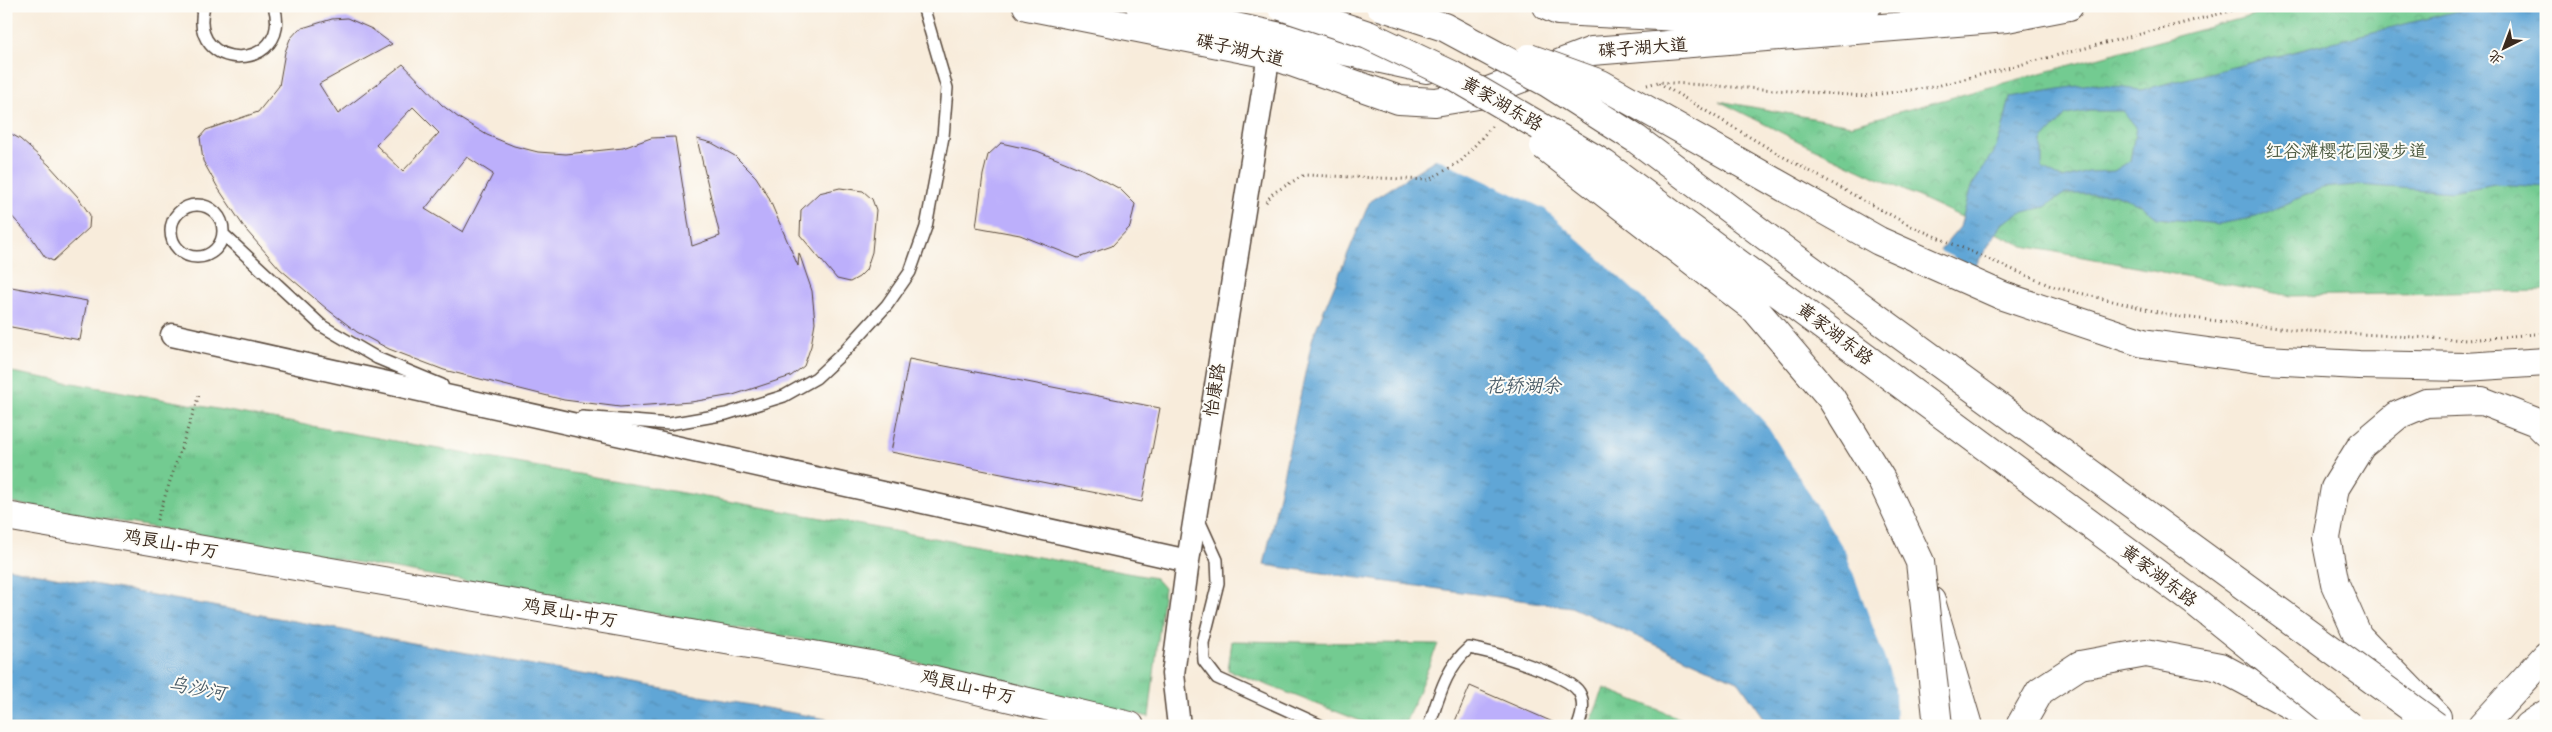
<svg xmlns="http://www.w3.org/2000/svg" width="2552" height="732" font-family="'Balsamiq Sans','LXGW WenKai TC',sans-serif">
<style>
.grass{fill:url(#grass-tufts);stroke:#577a58}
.park{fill:url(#park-crowns);stroke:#577a58}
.water{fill:url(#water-ripples);stroke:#4e687a;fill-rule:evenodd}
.pier{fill:#f8ecdb}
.building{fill:#bcaffb;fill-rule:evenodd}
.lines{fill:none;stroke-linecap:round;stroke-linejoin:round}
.service-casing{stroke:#57473a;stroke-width:14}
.minor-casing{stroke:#57473a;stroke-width:25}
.tertiary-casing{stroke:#57473a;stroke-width:30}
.secondary-casing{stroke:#57473a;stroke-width:30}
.trunk-casing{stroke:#57473a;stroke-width:30}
.path{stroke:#57473a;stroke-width:3;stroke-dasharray:1 4;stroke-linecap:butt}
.service{stroke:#fff;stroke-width:11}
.minor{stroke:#fff;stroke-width:22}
.tertiary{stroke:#fff;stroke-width:28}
.secondary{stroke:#fff;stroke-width:28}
.trunk{stroke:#fff;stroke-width:28}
.trunk-bridge-casing{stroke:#57473a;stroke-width:30;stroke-linecap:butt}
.trunk-bridge{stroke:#fff;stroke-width:28}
.labels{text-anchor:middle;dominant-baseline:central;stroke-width:4;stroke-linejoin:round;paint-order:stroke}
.street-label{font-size:18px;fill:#3b2a1e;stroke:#fdfcf7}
.park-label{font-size:18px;fill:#4c5a40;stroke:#fdfcf7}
.water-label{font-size:19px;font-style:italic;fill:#4a5c68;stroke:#fdfcf7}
</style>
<defs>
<pattern id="grass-tufts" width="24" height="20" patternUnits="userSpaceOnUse" patternTransform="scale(1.25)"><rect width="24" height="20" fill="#73cb91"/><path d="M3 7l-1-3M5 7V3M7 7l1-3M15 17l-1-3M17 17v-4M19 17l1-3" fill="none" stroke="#64ae7d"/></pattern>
<pattern id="park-crowns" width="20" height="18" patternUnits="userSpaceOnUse" patternTransform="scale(1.25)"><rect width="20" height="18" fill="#73cb91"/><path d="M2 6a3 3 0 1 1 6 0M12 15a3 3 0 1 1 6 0" fill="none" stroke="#64ae7d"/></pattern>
<pattern id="water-ripples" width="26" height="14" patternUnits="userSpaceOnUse" patternTransform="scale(1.25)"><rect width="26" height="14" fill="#60a6d6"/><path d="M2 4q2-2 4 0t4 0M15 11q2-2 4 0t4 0" fill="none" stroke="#5087ad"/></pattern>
</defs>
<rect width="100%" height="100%" fill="#fdfcf7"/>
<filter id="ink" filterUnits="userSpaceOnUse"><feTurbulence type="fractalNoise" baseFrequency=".02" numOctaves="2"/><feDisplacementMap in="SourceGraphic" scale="10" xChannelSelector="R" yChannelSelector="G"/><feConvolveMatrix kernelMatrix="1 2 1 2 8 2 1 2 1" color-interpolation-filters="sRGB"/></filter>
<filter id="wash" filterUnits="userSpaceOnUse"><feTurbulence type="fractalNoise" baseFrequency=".0096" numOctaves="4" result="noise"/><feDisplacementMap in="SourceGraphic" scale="20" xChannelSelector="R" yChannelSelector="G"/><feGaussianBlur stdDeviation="1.12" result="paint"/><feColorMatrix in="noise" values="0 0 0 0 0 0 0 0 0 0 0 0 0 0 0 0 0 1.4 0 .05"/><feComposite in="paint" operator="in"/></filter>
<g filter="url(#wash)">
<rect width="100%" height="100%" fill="#f8ecdb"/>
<path class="grass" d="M 6,371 L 1155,578 L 1164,588 L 1149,717 L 859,649 L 6,502 Z
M 1232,641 L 1438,644 L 1404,726 L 1374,726 L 1228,670 Z
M 1604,688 L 1689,722 L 1693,726 L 1589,726 Z"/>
<path class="park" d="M 2287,6 L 2546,6 L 2546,291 L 2291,296 L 2024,246 L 1798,141 L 1719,101 L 1851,125 Z"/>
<path class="water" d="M 2477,6 L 2546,6 L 2546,187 L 2495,184 L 2452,192 L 2358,185 L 2322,188 L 2256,217 L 2219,224 L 2157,218 L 2140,204 L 2114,194 L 2064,194 L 2045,207 L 2020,213 L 2003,223 L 1934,330 L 2388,726 L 1770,726 L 1739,682 L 1571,607 L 1264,565 L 1313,336 L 1370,201 L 1475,134 L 1889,311 L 1960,227 L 1971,187 L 1993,154 L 2002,131 L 2010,97 L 2090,84 L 2141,90 ZM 2091,111 L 2123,111 L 2136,127 L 2130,161 L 2114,171 L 2088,172 L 2063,179 L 2042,168 L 2042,141 L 2066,115 Z
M 6,568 L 864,726 L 6,726 Z"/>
<path class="pier" d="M 1476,132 L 1889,308 L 1938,250 L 1977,269 L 1938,329 L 2197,432 L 2458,414 L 2546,425 L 2546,616 L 2392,726 L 1896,726 L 1895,687 L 1845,551 L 1766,424 L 1702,353 L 1545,209 L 1434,157 Z"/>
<g id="blocks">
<path class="building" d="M 347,18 L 372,29 L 392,44 L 319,84 L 338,114 L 403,64 L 442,105 L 459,118 L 487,135 L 514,146 L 538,152 L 566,154 L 623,148 L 651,138 L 675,137 L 692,246 L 720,236 L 697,139 L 712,143 L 735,156 L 756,177 L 768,196 L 798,266 L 799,253 L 812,291 L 815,322 L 811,346 L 804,366 L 791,376 L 733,395 L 691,402 L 620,407 L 564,400 L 444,370 L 389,349 L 357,332 L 327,309 L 280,269 L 246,230 L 218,188 L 203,161 L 200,137 L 206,130 L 258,112 L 279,86 L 285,52 L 290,39 L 299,29 L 332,19 ZM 413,107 L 439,133 L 403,171 L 376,145 ZM 467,157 L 493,174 L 463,232 L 425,209 Z
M 6,131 L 20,139 L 49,165 L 78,197 L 90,215 L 89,228 L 53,261 L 45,257 L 32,238 L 6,210 Z
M 1001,143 L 1037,151 L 1089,172 L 1120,189 L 1135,204 L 1130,227 L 1112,246 L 1078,258 L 1020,235 L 976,227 L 983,175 L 988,155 Z
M 840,188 L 863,191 L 872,199 L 876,210 L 872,252 L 866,270 L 859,277 L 850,282 L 837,279 L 800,235 L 801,210 L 819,193 Z
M 6,286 L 87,301 L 80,340 L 6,326 Z
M 909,359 L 1160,408 L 1142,502 L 891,452 Z
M 1470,686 L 1562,726 L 1453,726 Z"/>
</g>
</g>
<g filter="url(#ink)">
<use href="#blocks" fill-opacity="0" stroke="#57473a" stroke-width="1"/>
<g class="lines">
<g class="service-casing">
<path id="service" d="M 204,6 C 186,75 294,72 274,6
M171 231a26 26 0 1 1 52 0a26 26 0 1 1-52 0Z
M 223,234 L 322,326 L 377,358 L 442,385
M 582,417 L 669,424 L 726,414 L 784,396 L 816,378 L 845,351 L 887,305 L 910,272 L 926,227 L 943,137 L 947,88 L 923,6
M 1198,518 L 1217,560 L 1218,583 L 1203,643 L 1204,661 L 1217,678 L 1322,726
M 1429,726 C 1439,697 1445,669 1469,648 C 1489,651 1569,675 1579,692 C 1585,702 1582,716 1578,726"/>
</g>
<g class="minor-casing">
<path id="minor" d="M 172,335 L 1188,561
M 1179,726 L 1173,674 L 1188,561 L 1269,54"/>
</g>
<g class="tertiary-casing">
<path id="tertiary" d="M 6,516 L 871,665 L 1130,726"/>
</g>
<g class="secondary-casing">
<path id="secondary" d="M 1027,6 L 1269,54 L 1399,100 L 1435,102 L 1478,95 L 1592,51 L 2007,18 L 2069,6
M 1547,6 L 1558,11 L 1680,17 L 1747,15 L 1867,6"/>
</g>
<g class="trunk-casing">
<path id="trunk" d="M 1140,6 L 1427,69
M 1931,601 L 1968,726
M 2437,717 L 2358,636 L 2335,584 L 2326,538 L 2335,488 L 2361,446 L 2398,415 L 2426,403 L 2482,401 L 2536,422 L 2546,432
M 2020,726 L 2040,691 L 2080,665 L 2146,653 L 2220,667 L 2330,726
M 2482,726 L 2546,656
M 2528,726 L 2546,714"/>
</g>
<path class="path" d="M 1659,83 L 1780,155 L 1911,226 L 2051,286 L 2174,316 L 2306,331 L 2467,340 L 2546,333
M 1647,85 L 1658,82 L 1865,96 L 1933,87 L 2250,6
M 1266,202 L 1273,193 L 1304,175 L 1429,180 L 1461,161 L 1494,124
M 157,520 L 199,395"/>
<use href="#service" class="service"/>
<use href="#minor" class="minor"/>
<use href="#tertiary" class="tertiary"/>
<use href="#secondary" class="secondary"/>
<use href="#trunk" class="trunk"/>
<g class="trunk-bridge-casing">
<path id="trunk-bridge" d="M 1281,6 L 1368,35 L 1452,75 L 1604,164 L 2195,602 L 2349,726
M 1380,6 L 1444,27 L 1548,83 L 1636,139 L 1780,247 L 2436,726
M 1529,58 L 1601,84 L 1879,241 L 2003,296 L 2143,343 L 2266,360 L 2359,365 L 2465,367 L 2546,362
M 1544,146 L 1756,310 L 1831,398 L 1881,479 L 1920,562 L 1938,726"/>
</g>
<use href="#trunk-bridge" class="trunk-bridge"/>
</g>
</g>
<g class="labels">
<g class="street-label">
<text transform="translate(1643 48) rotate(-4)">碟子湖大道</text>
<text transform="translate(1240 50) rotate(13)">碟子湖大道</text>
<text transform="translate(1502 104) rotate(30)">黄家湖东路</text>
<text transform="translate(1835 334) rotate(37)">黄家湖东路</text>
<text transform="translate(1215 390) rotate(-81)">怡康路</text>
<text transform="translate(171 544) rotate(10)">鸡良山-中万</text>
<text transform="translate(2159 576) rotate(37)">黄家湖东路</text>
<text transform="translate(570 613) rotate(10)">鸡良山-中万</text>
<text transform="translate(968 687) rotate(13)">鸡良山-中万</text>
</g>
<g class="park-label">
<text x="2346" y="151">红谷滩樱花园漫步道</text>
</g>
<g class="water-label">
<text x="1523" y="386">花轿湖余</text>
<text transform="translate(197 689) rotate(11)">乌沙河</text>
</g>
</g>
<rect width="2552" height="732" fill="none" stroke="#fdfcf7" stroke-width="25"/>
<g transform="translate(2504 48) rotate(222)" stroke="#fdfcf7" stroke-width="4" paint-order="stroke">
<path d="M0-4L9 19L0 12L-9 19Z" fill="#3b2a1e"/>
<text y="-8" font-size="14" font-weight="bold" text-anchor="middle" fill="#3b2a1e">北</text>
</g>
</svg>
